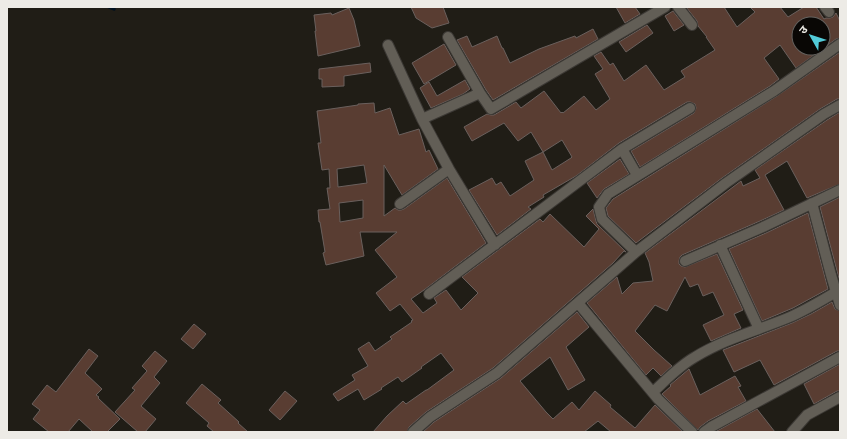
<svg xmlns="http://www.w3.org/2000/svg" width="847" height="439" font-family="'Archivo Narrow','Noto Sans Devanagari',sans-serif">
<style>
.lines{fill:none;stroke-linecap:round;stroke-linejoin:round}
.stream{stroke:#00101e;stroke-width:3.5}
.building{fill:#593d32;stroke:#6a605d;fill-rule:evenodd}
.street-casing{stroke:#3c3935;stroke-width:12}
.street{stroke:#625e56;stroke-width:10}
</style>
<rect width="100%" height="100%" fill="#201d16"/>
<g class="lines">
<path class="stream" d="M 109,7 L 114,9"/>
</g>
<path class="building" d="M 411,7 L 443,7 L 449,23 L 432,28 L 416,18 Z
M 616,7 L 635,7 L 640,14 L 625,23 Z
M 686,7 L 724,7 L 737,27 L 755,12 L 750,7 L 780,7 L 788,17 L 804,7 L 816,7 L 824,19 L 826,18 L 830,18 L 833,17 L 836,13 L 840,21 L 840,38 L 836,39 L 796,68 L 780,45 L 764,58 L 779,79 L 770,86 L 640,167 L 631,151 L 694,113 L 696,108 L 695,104 L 690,102 L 687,102 L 619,143 L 576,176 L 543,195 L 544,197 L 528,207 L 531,209 L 497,235 L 469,190 L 492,178 L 496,185 L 501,182 L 510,196 L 534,180 L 525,161 L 543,152 L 552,170 L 571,158 L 572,157 L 562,140 L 543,152 L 531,132 L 518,141 L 504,123 L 472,141 L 464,127 L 487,114 L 491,115 L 494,115 L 516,102 L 521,108 L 544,91 L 561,113 L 562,112 L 563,113 L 584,96 L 596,110 L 610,99 L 595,74 L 603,69 L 594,56 L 601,52 L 610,65 L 613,63 L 624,81 L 646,65 L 664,90 L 685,77 L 681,71 L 715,50 L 706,37 L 707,37 L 698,26 L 697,21 ZM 799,24 L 823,24 L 823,48 L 799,48 Z
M 349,8 L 354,20 L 360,46 L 318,56 L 315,31 L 316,31 L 314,15 L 331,13 L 332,15 Z
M 673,11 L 684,25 L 674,31 L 665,16 Z
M 647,25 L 653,33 L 626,52 L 619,42 Z
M 593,29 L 598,39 L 493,100 L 486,90 L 457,40 L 467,36 L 472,47 L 497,36 L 502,48 L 503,48 L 510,63 L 539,49 L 575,36 L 576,38 Z
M 444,44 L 456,65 L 424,84 L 412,63 Z
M 840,52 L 840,99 L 837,99 L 820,109 L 722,178 L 636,243 L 608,216 L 606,208 L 613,199 L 777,96 Z
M 370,63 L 371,72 L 344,76 L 344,86 L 322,87 L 322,79 L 319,79 L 319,69 Z
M 465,80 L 470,89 L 463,94 L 431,108 L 420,88 L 429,82 L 437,96 Z
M 374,103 L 375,113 L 390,108 L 399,135 L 419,129 L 426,152 L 429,150 L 438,169 L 402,195 L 384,165 L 384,216 L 395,208 L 398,210 L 401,210 L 404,209 L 447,178 L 486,243 L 424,290 L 411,299 L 423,313 L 437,303 L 434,298 L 446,290 L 461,310 L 478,293 L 462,277 L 540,219 L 543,222 L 550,214 L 584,247 L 599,229 L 586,216 L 593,209 L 596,221 L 597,224 L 626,252 L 624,251 L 613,263 L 493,368 L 426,412 L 409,427 L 407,432 L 373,432 L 387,416 L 403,401 L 406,404 L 426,390 L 427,390 L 454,370 L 441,353 L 421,367 L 422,368 L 402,382 L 398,377 L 381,388 L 382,389 L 364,400 L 358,389 L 338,401 L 333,394 L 355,380 L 352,375 L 368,366 L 358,349 L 369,342 L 375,351 L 392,339 L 390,337 L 412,322 L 411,321 L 413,320 L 400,304 L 390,311 L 376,293 L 397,277 L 375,250 L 397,232 L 360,232 L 364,256 L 326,265 L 323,253 L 325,252 L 320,222 L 319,222 L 318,210 L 330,209 L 327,188 L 330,188 L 329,169 L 322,170 L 318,143 L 321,143 L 317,111 L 358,105 L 358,104 ZM 364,165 L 367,183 L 338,187 L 337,169 ZM 363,200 L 363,218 L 340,222 L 339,203 Z
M 840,112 L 840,184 L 807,198 L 787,161 L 765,175 L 784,210 L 760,221 L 682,255 L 680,257 L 679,261 L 679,264 L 681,266 L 685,267 L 717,254 L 743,310 L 734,314 L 741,328 L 711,341 L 703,325 L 724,315 L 713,292 L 703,296 L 698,284 L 690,287 L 685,277 L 667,311 L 655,305 L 635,331 L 654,350 L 672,366 L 661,376 L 653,368 L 646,375 L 587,303 L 617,277 L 622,294 L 633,283 L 653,281 L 649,262 L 645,253 L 741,181 L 743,186 L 760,178 L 755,170 L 827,120 Z
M 620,159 L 629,174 L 604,189 L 597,198 L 587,183 Z
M 840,197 L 840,282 L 820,207 Z
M 808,213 L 828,289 L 793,308 L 762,321 L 729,249 L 766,233 Z
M 832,302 L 835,309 L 840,311 L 840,351 L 837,351 L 774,385 L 760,360 L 734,372 L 723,350 L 792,323 L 811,314 Z
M 577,312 L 589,327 L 566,347 L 585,380 L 568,390 L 550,357 L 520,381 L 546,412 L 553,419 L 572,402 L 579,410 L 595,391 L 611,405 L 610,407 L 635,428 L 655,405 L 683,432 L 611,432 L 598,421 L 584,432 L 423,432 L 434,422 L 501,378 Z
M 194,324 L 206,334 L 193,349 L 181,339 Z
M 89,349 L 98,356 L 85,373 L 102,389 L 96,395 L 99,397 L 98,398 L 120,419 L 107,432 L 93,432 L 79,419 L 68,432 L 49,432 L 33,419 L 40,410 L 32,404 L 47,385 L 56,392 Z
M 155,351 L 167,361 L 154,377 L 160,383 L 141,406 L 156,419 L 145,432 L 138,432 L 115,412 L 135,390 L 132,388 L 147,371 L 142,366 Z
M 840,364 L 840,391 L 837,391 L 814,404 L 804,384 Z
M 689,369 L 700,395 L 735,376 L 741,386 L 738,387 L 746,401 L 708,421 L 700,427 L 698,430 L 662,394 L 671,386 L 670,385 Z
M 202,384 L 221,400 L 218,403 L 239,422 L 238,423 L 248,432 L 214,432 L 207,426 L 209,423 L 186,403 Z
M 285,391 L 297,401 L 280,420 L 269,410 Z
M 757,409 L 775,432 L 715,432 Z"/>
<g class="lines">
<g class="street-casing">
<path id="street" d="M 678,7 L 692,25
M 825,7 L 829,12
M 448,37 L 480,93
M 388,45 L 422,119 L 449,169 L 495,245
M 422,119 L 480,93 L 491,109 L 665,7
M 622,149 L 690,108
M 812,203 L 831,275 L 840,305
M 400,204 L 449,169
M 720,245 L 759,329
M 636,252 L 602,219 L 599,207 L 608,194 L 774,91 L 840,44
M 685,261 L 763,227 L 840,190
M 429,294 L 622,149 L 637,175
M 578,303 L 658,399 L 692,432
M 653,392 C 666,380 679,366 695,357 C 724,339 759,330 790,317 C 806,310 821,301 836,292
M 413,432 L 430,417 L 497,373 L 636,252 L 726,183 L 824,114 L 840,105
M 704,432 L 711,427 L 840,357
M 792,432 L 807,415 L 840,397"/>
</g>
<use href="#street" class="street"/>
</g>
<rect width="847" height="439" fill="none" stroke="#edebe6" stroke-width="16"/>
<g transform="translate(811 36) rotate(309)"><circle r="19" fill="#090705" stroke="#64625f"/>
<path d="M0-3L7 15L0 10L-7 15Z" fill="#52cbd9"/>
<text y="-6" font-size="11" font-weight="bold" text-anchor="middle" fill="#edebe6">उ</text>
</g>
</svg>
